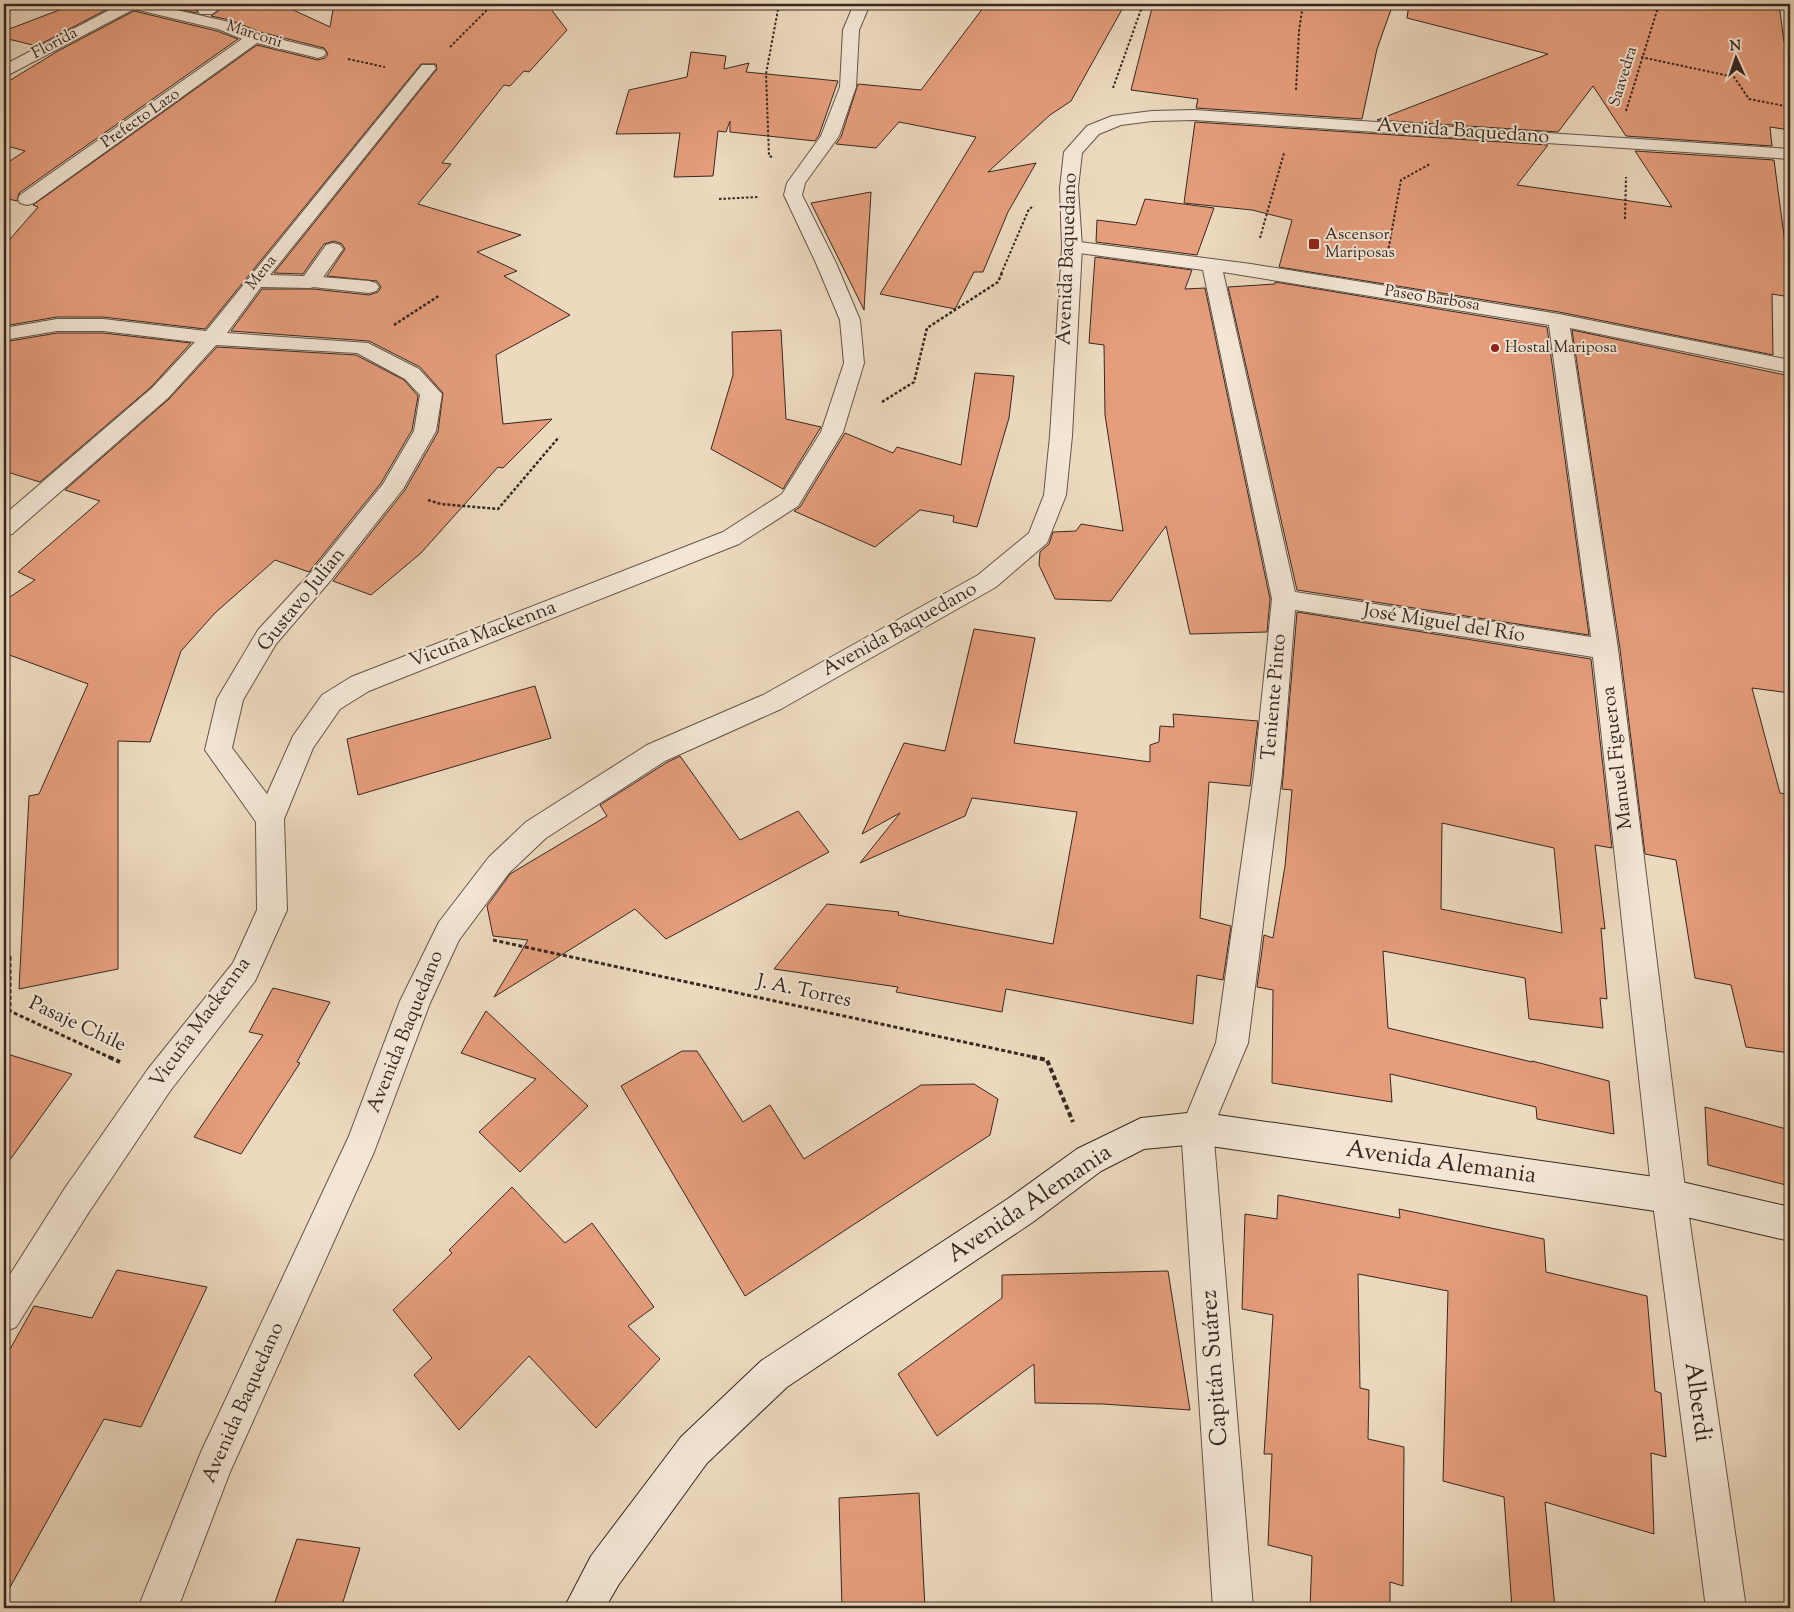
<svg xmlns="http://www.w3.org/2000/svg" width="1794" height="1612" font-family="'Sorts Mill Goudy',serif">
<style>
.building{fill:#e59d7c;stroke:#362820;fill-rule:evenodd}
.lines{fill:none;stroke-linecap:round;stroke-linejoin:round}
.service-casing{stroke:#645448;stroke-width:2}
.pedestrian-casing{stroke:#645448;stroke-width:2}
.minor-casing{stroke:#645448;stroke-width:2}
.tertiary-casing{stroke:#645448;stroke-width:2}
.secondary-casing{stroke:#362820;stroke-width:2}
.path-far3{stroke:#362820;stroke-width:2;stroke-dasharray:2.5 2;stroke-linecap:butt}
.path-far2{stroke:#362820;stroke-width:2.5;stroke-dasharray:3 2;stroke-linecap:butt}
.path-far1{stroke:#362820;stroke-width:3;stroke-dasharray:4 2.5;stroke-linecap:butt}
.path{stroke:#362820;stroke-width:4;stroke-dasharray:5 3;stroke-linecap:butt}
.service{fill:#f3e6d5;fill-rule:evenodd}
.pedestrian{fill:#f3e6d5;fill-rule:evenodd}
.minor{fill:#f3e6d5;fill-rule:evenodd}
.tertiary{fill:#f3e6d5;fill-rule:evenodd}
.secondary{fill:#f3e6d5;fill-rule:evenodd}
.poi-dot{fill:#8f2418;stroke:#f3e6d5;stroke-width:2}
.labels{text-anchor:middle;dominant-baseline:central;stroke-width:4;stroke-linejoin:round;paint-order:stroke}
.far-street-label{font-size:16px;fill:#362820;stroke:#f3e6d5}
.far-poi-label{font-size:16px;fill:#362820;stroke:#f3e6d5;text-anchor:start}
.street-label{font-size:20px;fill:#362820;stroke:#f3e6d5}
.near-street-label{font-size:24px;fill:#362820;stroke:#f3e6d5}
</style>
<rect width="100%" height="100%" fill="#ecd9be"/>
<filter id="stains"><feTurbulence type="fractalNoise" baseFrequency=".004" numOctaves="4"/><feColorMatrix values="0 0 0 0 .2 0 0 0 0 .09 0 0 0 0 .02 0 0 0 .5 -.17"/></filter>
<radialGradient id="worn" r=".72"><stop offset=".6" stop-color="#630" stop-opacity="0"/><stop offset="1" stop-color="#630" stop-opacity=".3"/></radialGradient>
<path class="building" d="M 75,4 L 117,4 L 37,46 L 4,38 L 4,31 Z
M 157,4 L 204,4 L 197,10 L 197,13 Z
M 228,4 L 273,4 L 289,8 L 330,27 L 334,4 L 547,4 L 567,30 L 529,72 L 524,71 L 510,86 L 504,85 L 442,163 L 451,164 L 418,204 L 521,235 L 477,252 L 517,271 L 504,276 L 570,315 L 496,355 L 503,424 L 552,419 L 503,468 L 498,467 L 421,553 L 371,595 L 333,581 L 405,490 L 438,432 L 443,393 L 420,367 L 369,341 L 231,331 L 262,289 L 313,289 L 369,295 L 378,292 L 381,287 L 377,281 L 327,276 L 345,249 L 342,244 L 334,241 L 324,244 L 303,274 L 274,273 L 437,69 L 436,64 L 421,64 L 205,329 L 103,317 L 57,317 L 4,326 L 4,246 L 38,207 L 33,205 L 257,45 L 318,60 L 325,58 L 328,54 L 324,48 L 260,32 L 230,20 L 211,16 Z
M 986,4 L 1125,4 L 1071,101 L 1050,115 L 988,172 L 1036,163 L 1008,212 L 983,272 L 974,272 L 955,309 L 880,294 L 976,137 L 899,122 L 876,148 L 836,144 L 841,137 L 858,84 L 921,90 Z
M 1153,4 L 1393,4 L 1377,49 L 1362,119 L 1196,108 L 1198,99 L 1131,90 Z
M 1409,4 L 1779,4 L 1784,42 L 1790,45 L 1790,130 L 1770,127 L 1772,146 L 1626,136 L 1593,86 L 1558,132 L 1377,120 L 1548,54 L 1407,18 Z
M 134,11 L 217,31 L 238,39 L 19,193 L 17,201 L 4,198 L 4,165 L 25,151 L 4,145 L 4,84 L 58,51 Z
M 691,52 L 726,56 L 724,69 L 749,63 L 746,72 L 838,81 L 819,135 L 815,141 L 730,132 L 730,121 L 726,132 L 718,131 L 713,176 L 674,177 L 680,133 L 616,134 L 629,90 L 687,77 Z
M 1195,122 L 1548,145 L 1517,185 L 1672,207 L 1635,151 L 1774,160 L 1790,281 L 1790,297 L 1772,294 L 1773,355 L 1559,312 L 1279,267 L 1292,220 L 1252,210 L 1184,203 Z
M 871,192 L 864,310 L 811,203 Z
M 1145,199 L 1214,208 L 1197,255 L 1096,242 L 1097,220 L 1136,225 Z
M 1095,257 L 1192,270 L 1185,289 L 1205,288 L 1270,599 L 1267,632 L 1190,634 L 1166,526 L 1111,601 L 1055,599 L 1039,565 L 1040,552 L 1049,544 L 1053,532 L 1076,531 L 1081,524 L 1123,531 L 1105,415 L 1104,345 L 1089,343 Z
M 1275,282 L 1547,327 L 1589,635 L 1297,590 L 1228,287 L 1275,284 Z
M 781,330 L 786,419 L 821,427 L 783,489 L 711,449 L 733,375 L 732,332 Z
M 1572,330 L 1790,376 L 1790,693 L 1752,688 L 1780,793 L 1790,795 L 1790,1053 L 1746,1047 L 1731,985 L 1695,978 L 1676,860 L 1645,854 L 1620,649 Z
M 57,333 L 103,333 L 191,343 L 151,387 L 40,482 L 4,471 L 4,342 Z
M 217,347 L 356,355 L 404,380 L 418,396 L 412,430 L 381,483 L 309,572 L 275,560 L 215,613 L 181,651 L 150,742 L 118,741 L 118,969 L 19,989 L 29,796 L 39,794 L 88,684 L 4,653 L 4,601 L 35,580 L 18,572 L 100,501 L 65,490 L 169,399 Z
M 975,373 L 1014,376 L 1009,418 L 977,527 L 953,522 L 954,516 L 920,510 L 875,547 L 794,511 L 800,507 L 845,433 L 893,453 L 897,447 L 961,465 Z
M 1297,612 L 1591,659 L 1612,848 L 1595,845 L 1605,929 L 1601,928 L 1607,999 L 1600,998 L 1603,1028 L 1529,1019 L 1525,978 L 1383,951 L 1388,1028 L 1532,1062 L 1532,1061 L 1609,1081 L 1614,1134 L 1537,1119 L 1536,1107 L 1390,1074 L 1392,1102 L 1272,1083 L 1273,990 L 1257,987 L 1264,935 L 1273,938 L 1285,866 L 1292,790 L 1282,789 ZM 1442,823 L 1554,848 L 1562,933 L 1441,909 Z
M 974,629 L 1035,638 L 1014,743 L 1150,762 L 1150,745 L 1159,742 L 1160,726 L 1174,727 L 1173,714 L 1258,721 L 1250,786 L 1209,782 L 1200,918 L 1231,926 L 1223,980 L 1197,975 L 1193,1024 L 1006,989 L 1002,1012 L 896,992 L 898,987 L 774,969 L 827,904 L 899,912 L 898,915 L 1053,944 L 1077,812 L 972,798 L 965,816 L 860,863 L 900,813 L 862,834 L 904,743 L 945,751 Z
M 535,686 L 551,738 L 358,795 L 347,739 Z
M 680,756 L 740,840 L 798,811 L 829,852 L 666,939 L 635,909 L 494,997 L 528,940 L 493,936 L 487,906 L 510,874 L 607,816 L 600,805 L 666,763 Z
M 273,988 L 330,1002 L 297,1062 L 300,1063 L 241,1154 L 194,1137 L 263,1035 L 249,1032 Z
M 486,1011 L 588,1106 L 520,1172 L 479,1132 L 536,1079 L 461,1053 Z
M 682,1051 L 697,1051 L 743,1122 L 770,1105 L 804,1159 L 921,1085 L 974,1084 L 998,1099 L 990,1135 L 745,1296 L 621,1086 Z
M 4,1053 L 72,1074 L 4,1168 Z
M 1705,1107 L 1790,1130 L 1790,1186 L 1708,1165 Z
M 512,1187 L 565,1243 L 592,1223 L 654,1307 L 628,1326 L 660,1359 L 596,1428 L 529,1356 L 459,1430 L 414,1375 L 432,1358 L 393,1310 L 452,1253 L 449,1250 Z
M 1278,1195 L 1400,1218 L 1399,1209 L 1544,1239 L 1546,1272 L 1647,1296 L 1655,1391 L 1661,1393 L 1666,1457 L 1651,1453 L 1654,1534 L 1545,1502 L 1555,1608 L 1512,1608 L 1504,1497 L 1443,1481 L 1448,1291 L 1358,1274 L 1360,1388 L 1369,1390 L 1368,1439 L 1404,1447 L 1403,1586 L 1390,1582 L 1390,1608 L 1310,1608 L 1312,1556 L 1268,1545 L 1272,1454 L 1264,1454 L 1273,1315 L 1242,1309 L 1245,1214 L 1277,1219 Z
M 117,1270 L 207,1287 L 141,1427 L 104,1419 L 4,1598 L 4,1360 L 34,1306 L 92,1318 Z
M 1168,1271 L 1190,1410 L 1103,1404 L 1035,1403 L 1034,1364 L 937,1436 L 898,1374 L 1002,1298 L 1002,1275 Z
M 919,1493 L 925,1608 L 842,1608 L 839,1498 Z
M 297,1539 L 360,1548 L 341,1608 L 273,1608 Z"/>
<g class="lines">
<g class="service-casing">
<path id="service" d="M 310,276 L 369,281 L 376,283 L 379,287 L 376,291 L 369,293 L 303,286 L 300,282 L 303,278 Z"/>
</g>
<g class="pedestrian-casing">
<path id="pedestrian" d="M 207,4 L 226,4 L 212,14 L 200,14 L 198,11 Z"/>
</g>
<g class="minor-casing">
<path id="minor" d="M 121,4 L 150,4 L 229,22 L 259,34 L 324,50 L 326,53 L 324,56 L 318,58 L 257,43 L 34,203 L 27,205 L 20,203 L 18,199 L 20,195 L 242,39 L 218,29 L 134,9 L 10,74 L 4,76 L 4,65 Z
M 854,4 L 870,4 L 859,30 L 856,87 L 839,136 L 805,183 L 802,195 L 836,263 L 860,320 L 864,363 L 843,432 L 798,506 L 739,544 L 369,691 L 340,709 L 313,748 L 284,819 L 287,910 L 255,981 L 170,1091 L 89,1212 L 16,1327 L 4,1332 L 4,1284 L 65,1188 L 148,1069 L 233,963 L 257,910 L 256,822 L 205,750 L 217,699 L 258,630 L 315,568 L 383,484 L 414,431 L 420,395 L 405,379 L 357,353 L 216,345 L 168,398 L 12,534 L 4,536 L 4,515 L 152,388 L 195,342 L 103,331 L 57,331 L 4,340 L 4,328 L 57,319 L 103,319 L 206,331 L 422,65 L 434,65 L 436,68 L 270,275 L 304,276 L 326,245 L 333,243 L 340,245 L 343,249 L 317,286 L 310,288 L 261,287 L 227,333 L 368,343 L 419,369 L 442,394 L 436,431 L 403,489 L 331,580 L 276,644 L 243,700 L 232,748 L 267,794 L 293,736 L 322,695 L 351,677 L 723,532 L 782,494 L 821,432 L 844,363 L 840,320 L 816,263 L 784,195 L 787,183 L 821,136 L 840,87 L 843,30 Z
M 1072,241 L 1251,264 L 1559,314 L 1790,360 L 1790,373 L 1570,328 L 1618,649 L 1686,1196 L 1746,1608 L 1706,1608 L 1652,1196 L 1593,657 L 1295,610 L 1282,774 L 1248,1043 L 1208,1139 L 1197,1144 L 1186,1139 L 1181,1128 L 1216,1043 L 1254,774 L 1272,599 L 1203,270 L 1065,251 L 1062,247 L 1065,243 ZM 1223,272 L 1549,325 L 1591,637 L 1295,592 Z"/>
</g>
<g class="tertiary-casing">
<path id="tertiary" d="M 1194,110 L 1790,149 L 1790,159 L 1194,120 L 1152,121 L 1121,125 L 1099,134 L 1082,153 L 1078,188 L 1082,247 L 1072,436 L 1066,495 L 1047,543 L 996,587 L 781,709 L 665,761 L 546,838 L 509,873 L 459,940 L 430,1003 L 374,1152 L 230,1472 L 178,1608 L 138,1608 L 201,1452 L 349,1136 L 400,1001 L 439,922 L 489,857 L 526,822 L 647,745 L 763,695 L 978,575 L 1029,533 L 1044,495 L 1050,436 L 1062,247 L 1060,188 L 1064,152 L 1087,126 L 1112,116 L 1152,111 Z
M 1197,1112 L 1208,1117 L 1213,1128 L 1253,1608 L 1213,1608 L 1181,1128 L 1186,1117 Z"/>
</g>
<g class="secondary-casing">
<path id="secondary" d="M 1197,1112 L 1669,1179 L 1790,1207 L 1790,1241 L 1669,1213 L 1197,1144 L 1144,1149 L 1101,1171 L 1033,1222 L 787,1387 L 707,1463 L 619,1584 L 605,1608 L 564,1608 L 591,1556 L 681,1437 L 761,1361 L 1009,1198 L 1077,1149 L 1141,1118 Z"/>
</g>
<path class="path-far3" d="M 1788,4 L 1790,4
M 276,9 L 293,4
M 450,47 L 486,11 L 469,4
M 1641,57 L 1734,77 L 1749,99 L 1790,107
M 348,59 L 385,67
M 1113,88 L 1143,4
M 1296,90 L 1299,31 L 1303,4
M 1626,111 L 1659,4
M 772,157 L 769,156 L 766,74 L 779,4
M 719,199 L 758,197
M 1625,219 L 1626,177
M 1260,238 L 1284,153
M 1387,257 L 1401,180 L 1430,164
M 1001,274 L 1029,209 L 1034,206"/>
<path class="path-far2" d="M 394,325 L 440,295
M 882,402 L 914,382 L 927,328 L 998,282 L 1002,273
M 428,500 L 441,504 L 498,509 L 559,437"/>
<path class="path-far1" d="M 493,940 L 1038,1058
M 4,954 L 10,957 L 10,1011 L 111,1058"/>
<path class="path" d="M 109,1057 L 120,1062
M 1032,1057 L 1047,1060 L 1073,1122"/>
<use href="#service" class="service"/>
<use href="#pedestrian" class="pedestrian"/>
<use href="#minor" class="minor"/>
<use href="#tertiary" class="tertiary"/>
<use href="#secondary" class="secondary"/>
</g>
<g class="poi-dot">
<rect x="1308" y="238" width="12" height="12" rx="2.5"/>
<circle cx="1495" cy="348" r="5"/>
</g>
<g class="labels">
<g class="far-street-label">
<text transform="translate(254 35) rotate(18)">Marconi</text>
<text transform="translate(55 44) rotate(-28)">Florida</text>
<text transform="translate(1624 77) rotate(-73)">Saavedra</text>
<text transform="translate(141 119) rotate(-35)">Prefecto Lazo</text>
<text transform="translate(262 273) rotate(-52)">Mena</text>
<text transform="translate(1432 299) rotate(9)">Paseo Barbosa</text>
</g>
<g class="far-poi-label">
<text x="1325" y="235">Ascensor<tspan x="1325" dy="18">Mariposas</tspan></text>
<text x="1505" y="348">Hostal Mariposa</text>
</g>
<g class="street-label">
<text transform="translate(1463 132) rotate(4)">Avenida Baquedano</text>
<text transform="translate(1068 259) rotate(-88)">Avenida Baquedano</text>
<text transform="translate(302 600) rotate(-51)">Gustavo Julian</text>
<text transform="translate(1444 624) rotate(9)">José Miguel del Río</text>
<text transform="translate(900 630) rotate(-29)">Avenida Baquedano</text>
<text transform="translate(483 635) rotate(-21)">Vicuña Mackenna</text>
<text transform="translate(1275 697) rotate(-85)">Teniente Pinto</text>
<text transform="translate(1618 758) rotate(-97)">Manuel Figueroa</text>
<text transform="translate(804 992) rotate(12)">J. A. Torres</text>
<text transform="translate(201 1023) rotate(-54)">Vicuña Mackenna</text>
<text transform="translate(77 1025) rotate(25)">Pasaje Chile</text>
<text transform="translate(406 1032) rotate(-68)">Avenida Baquedano</text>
<text transform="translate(244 1403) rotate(-66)">Avenida Baquedano</text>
</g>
<g class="near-street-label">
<text transform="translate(1441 1163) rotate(8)">Avenida Alemania</text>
<text transform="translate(1030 1204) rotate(-34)">Avenida Alemania</text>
<text transform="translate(1215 1368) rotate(-94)">Capitán Suárez</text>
<text transform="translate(1697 1402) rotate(82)">Alberdi</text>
</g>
</g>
<rect width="1794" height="1612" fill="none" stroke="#ecd9be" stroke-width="20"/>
<rect x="5" y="5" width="1784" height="1602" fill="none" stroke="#362820" stroke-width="2.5"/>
<rect x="10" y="10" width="1774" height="1592" fill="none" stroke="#362820"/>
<g transform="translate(1736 58) rotate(357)" stroke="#f3e6d5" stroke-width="4" paint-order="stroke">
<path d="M0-4L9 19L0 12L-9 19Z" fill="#362820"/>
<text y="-8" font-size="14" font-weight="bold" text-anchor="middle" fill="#362820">N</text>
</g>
<rect width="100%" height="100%" filter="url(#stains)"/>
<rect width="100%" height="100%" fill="url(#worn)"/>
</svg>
